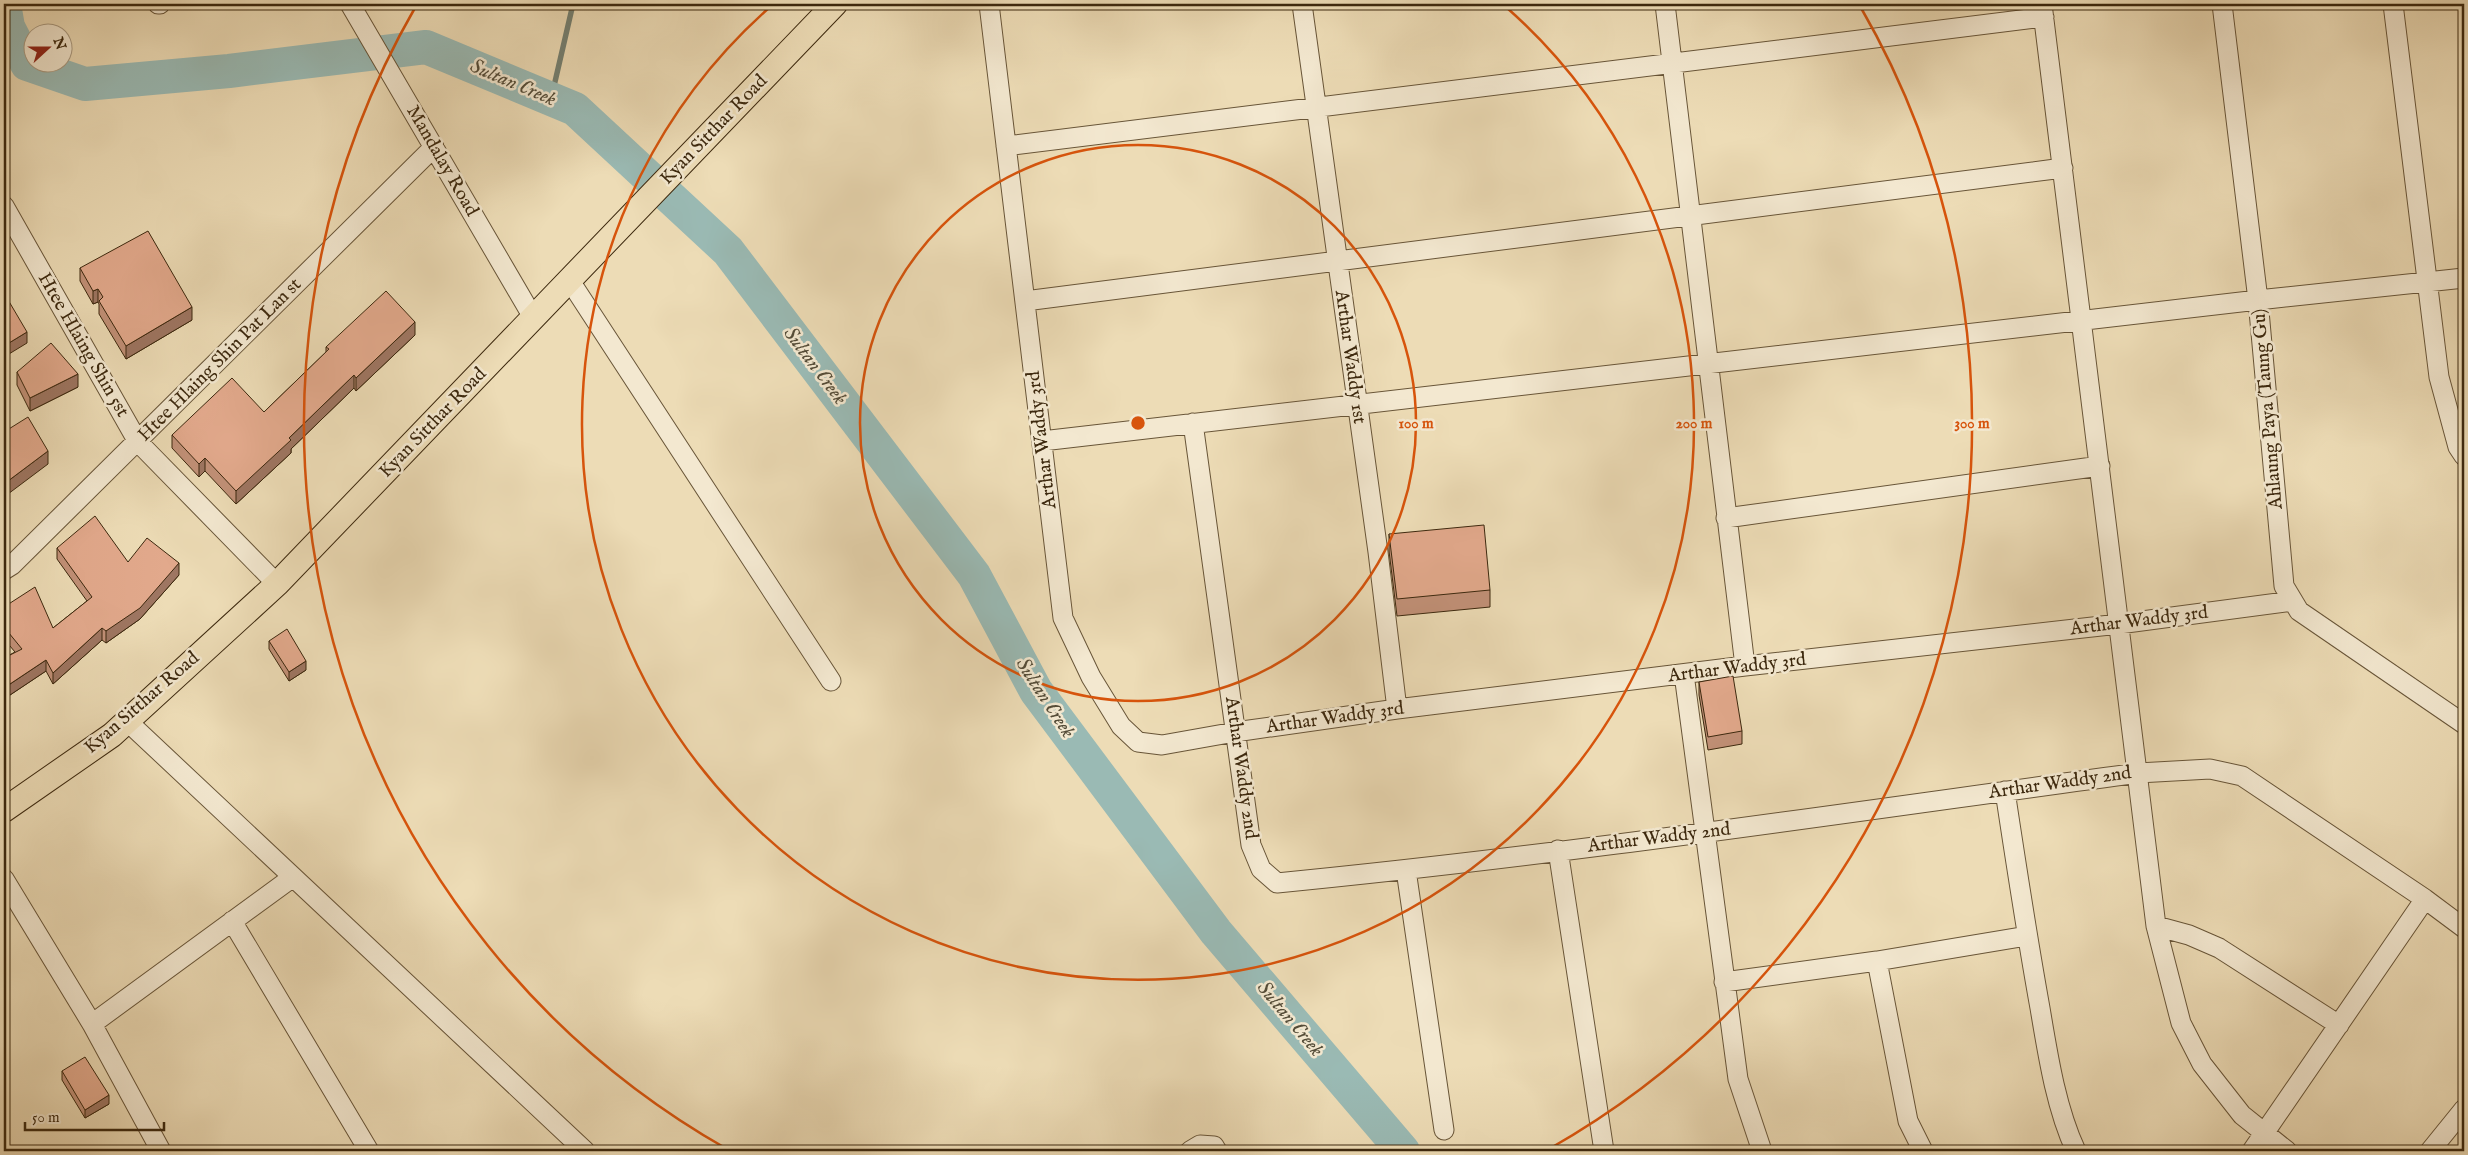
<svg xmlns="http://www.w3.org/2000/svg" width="2468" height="1155" font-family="'IM FELL English',serif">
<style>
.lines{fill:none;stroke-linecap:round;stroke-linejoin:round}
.stream{stroke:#748072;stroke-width:5.5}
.river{stroke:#9abab4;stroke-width:34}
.minor-casing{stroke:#685538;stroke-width:21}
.major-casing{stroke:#3c280e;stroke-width:26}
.minor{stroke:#f3e8d0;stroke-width:19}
.major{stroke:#eddcb6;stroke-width:24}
.wall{fill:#c29178;stroke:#3c280e}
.shaded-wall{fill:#9e7662;stroke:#3c280e}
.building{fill:#e2a98c;stroke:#3c280e}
.ring{fill:none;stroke:#d7540c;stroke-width:2.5}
.labels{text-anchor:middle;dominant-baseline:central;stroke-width:5;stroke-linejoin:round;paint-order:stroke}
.street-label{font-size:19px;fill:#3c280e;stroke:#f3e8d0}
.water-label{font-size:20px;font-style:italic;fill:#544c38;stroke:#f3e8d0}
.centre{fill:#d7540c;stroke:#f3e8d0;stroke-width:2.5}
.ring-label{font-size:15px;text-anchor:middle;font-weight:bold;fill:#d7540c;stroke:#f3e8d0;stroke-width:5;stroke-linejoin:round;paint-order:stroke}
</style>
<rect width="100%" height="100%" fill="#eddcb6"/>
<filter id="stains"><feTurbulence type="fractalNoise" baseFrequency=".004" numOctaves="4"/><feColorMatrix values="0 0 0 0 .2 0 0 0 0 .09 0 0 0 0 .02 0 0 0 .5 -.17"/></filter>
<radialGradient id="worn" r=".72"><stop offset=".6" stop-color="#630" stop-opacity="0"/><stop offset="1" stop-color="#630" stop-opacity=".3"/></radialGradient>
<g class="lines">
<path class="stream" d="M 551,99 L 573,4"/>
<path class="river" d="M 4,4 L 8,27 L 27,64 L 85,84 L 229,71 L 426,47 L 575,109 L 728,251 L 974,575 L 1036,691 L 1216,932 L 1403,1151"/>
<g class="minor-casing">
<path id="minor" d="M 158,4 L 160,4
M 350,4 L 534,319
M 989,4 L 1063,618 L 1091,677 L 1121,726 L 1138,742 L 1162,745 L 1235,732 L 1397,709 L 1745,666 L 2119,624 L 2293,601
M 1302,4 L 1378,552 L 1397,709
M 1665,4 L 1745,666
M 2042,4 L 2156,926 L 2181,1023 L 2202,1064 L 2242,1115 L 2287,1151
M 2222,4 L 2258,300 L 2284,586 L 2299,611 L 2464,724
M 2393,4 L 2439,377 L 2458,447 L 2464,456
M 1006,146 L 2044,17
M 4,206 L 138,442 L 277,584
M 570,281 L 831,681
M 1025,301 L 2063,168
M 1193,423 L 1251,845 L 1261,869 L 1277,883 C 1565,855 1851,812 2138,773 L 2210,769 L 2242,776 L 2425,899 L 2464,928
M 1042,441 L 2258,300 L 2464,278
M 1726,518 L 2100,466
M 4,570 L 12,565 L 434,147
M 1684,674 L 1738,1079 L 1762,1151
M 127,721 L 585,1151
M 2005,791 C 2016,864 2027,936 2040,1008 C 2048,1056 2056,1108 2076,1151
M 1558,850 L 1604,1151
M 1406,870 L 1444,1130
M 4,879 L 92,1024 L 161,1151
M 232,921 L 369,1151
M 2156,926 L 2189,935 L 2219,948 L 2339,1025
M 1877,961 L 1908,1121 L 1923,1151
M 1724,982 L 1877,961 L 2027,936
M 92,1024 L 293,877
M 1190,1151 L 1200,1145 L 1214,1146 L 1217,1151
M 2252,1151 L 2425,899
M 2430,1151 L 2464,1109"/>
</g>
<g class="major-casing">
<path id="major" d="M 4,810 L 112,735 L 277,584 L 835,4"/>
</g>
<use href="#minor" class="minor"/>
<use href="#major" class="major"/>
</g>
<path class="wall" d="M 80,268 L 192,320 L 126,359 L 99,314 L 99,304 L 98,302 L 93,304 L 80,281 Z
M 415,335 L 356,391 L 354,388 L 291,449 L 291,453 L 236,504 L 205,471 L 199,477 L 172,448 L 172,435 L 264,412 L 326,352 L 326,347 Z
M 17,372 L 78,387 L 30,411 L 17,385 Z
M 1389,534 L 1490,590 L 1490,607 L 1397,616 L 1389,551 Z
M 57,548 L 128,562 L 179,575 L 140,619 L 106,643 L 102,640 L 53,684 L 46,671 L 4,699 L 4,658 L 15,652 L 4,639 L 4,607 L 53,628 L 87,601 L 57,559 Z
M 269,641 L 306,670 L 289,681 L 269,649 Z
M 1699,682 L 1742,731 L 1742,744 L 1708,750 L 1699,695 Z
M 62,1071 L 109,1104 L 85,1118 L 62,1080 Z"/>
<path class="shaded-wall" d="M 7,282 L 7,293 L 4,295 L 4,284 Z
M 98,289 L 98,302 L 93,304 L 93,291 Z
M 192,307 L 192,320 L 126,359 L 126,346 Z
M 415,322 L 415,335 L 356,391 L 356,378 Z
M 27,332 L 27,343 L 4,357 L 4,346 Z
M 78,374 L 78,387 L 30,411 L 30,398 Z
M 354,375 L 354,388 L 291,449 L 291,453 L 236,504 L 236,491 L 289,438 Z
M 48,451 L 48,464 L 4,497 L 4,484 Z
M 205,458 L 205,471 L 199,477 L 199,464 Z
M 179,563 L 179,575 L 140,619 L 106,643 L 106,631 Z
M 102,628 L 102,640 L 53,684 L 53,673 Z
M 46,660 L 46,671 L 4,699 L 4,688 Z
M 306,661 L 306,670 L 289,681 L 289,672 Z
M 109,1095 L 109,1104 L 85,1118 L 85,1110 Z"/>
<path class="building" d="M 148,231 L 192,307 L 126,346 L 99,301 L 103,297 L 98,289 L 93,291 L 80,268 Z
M 4,278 L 7,282 L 4,284 Z
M 386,291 L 415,322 L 356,378 L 354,375 L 289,438 L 291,440 L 236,491 L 205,458 L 199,464 L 172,435 L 232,378 L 264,412 L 329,349 L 326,347 Z
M 4,293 L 27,332 L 4,346 Z
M 51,343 L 78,374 L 30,398 L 17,372 Z
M 28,417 L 48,451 L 4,484 L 4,432 Z
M 95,516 L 128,562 L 147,538 L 179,563 L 140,608 L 106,631 L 102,628 L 53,673 L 46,660 L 4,688 L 4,658 L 22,649 L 4,627 L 4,607 L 35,587 L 53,628 L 92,597 L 57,548 Z
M 1484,525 L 1490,590 L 1397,599 L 1389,534 Z
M 287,629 L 306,661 L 289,672 L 269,641 Z
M 1733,676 L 1742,731 L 1708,737 L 1699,682 Z
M 85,1057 L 109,1095 L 85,1110 L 62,1071 Z"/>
<g class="ring">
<circle cx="1138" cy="423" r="278"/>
<path d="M1506 7A556 556 0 1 1 770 7"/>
<path d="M727 1149A834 834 0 0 1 416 6M1860 6A834 834 0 0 1 1549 1149"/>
</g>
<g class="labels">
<g class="street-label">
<text transform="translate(714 130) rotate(-46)">Kyan Sitthar Road</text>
<text transform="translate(442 161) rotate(60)">Mandalay Road</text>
<text transform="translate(83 345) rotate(60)">Htee Hlaing Shin 5st</text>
<text transform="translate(1350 357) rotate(82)">Arthar Waddy 1st</text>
<text transform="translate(220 360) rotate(-45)">Htee Hlaing Shin Pat Lan st</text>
<text transform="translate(2268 409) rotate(-95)">Ahlaung Paya (Taung Gu)</text>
<text transform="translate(433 423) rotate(-46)">Kyan Sitthar Road</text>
<text transform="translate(1042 440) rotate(-97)">Arthar Waddy 3rd</text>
<text transform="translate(2139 621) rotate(-7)">Arthar Waddy 3rd</text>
<text transform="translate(1737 668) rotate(-7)">Arthar Waddy 3rd</text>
<text transform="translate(142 703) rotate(-41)">Kyan Sitthar Road</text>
<text transform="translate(1335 718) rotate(-8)">Arthar Waddy 3rd</text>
<text transform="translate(1241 768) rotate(82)">Arthar Waddy 2nd</text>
<text transform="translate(2060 783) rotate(-8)">Arthar Waddy 2nd</text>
<text transform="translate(1659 838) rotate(-7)">Arthar Waddy 2nd</text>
</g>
<g class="water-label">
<text transform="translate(513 83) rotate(23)">Sultan Creek</text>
<text transform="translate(815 366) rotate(53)">Sultan Creek</text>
<text transform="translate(1045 698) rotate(57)">Sultan Creek</text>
<text transform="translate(1290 1019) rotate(50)">Sultan Creek</text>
</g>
</g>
<circle cx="1138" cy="423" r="8" class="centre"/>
<g class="ring-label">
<text x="1416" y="428">100 m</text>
<text x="1694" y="428">200 m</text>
<text x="1972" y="428">300 m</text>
</g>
<rect width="2468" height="1155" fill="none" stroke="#eddcb6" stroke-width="20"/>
<rect x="5" y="5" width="2458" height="1145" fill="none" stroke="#3c280e" stroke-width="2.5"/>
<rect x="10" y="10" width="2448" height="1135" fill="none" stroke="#3c280e"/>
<g transform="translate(48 48) rotate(69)"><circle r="24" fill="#f3e8d0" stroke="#aa9b82"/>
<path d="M0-4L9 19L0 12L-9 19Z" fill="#8f2418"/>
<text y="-8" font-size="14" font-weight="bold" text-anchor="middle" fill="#3c280e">N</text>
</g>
<path d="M25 1122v8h139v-8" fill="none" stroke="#3c280e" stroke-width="2.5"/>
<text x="32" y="1122" font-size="15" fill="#3c280e" stroke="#f3e8d0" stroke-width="4" paint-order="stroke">50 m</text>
<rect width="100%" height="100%" filter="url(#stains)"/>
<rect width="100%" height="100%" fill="url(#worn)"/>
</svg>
